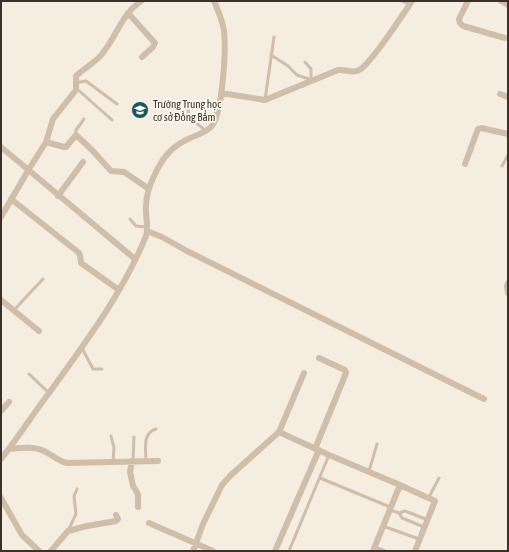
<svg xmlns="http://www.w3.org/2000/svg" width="509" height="552" font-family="'Asap Condensed',sans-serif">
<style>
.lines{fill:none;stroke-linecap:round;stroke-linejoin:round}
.lane{stroke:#cebeaa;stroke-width:3}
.street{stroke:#cebeaa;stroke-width:6}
.labels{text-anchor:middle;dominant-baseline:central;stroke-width:3.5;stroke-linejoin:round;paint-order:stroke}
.poi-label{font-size:11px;fill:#3b312a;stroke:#fbf6ed;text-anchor:start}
</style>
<rect width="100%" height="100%" fill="#f5ede0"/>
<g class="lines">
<path class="lane" d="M 402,1 L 410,4
M 271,55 L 288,66 L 297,75 L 312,80
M 305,62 L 311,69 L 311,80
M 76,83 L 86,81 L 117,104
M 76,88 L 112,120
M 265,100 L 274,37
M 192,103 L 188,110 L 189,117 L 206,131
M 76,135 L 76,130 L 84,119
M 502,166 L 508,155
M 130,219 L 136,226 L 147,227
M 14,310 L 43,279
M 82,348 L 93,369 L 102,369
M 29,374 L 49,393
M 111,436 L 114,448 L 113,462
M 133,461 L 134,437
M 146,461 C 146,449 142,433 156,429
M 369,471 L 377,444
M 320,478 L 390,507
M 429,497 L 439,478
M 390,510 L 399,513 L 405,511 L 428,520
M 399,513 L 402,518 L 424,527
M 383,526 L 419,539
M 68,531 L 76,514 L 74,496 L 77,489
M 375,547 L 385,551
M 289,551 L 329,455"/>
<path class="street" d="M 468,1 L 459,19 L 460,23 L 463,26 L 505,38
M 501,1 L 508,5
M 128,13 L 155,43 L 153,47 L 142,57
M 221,93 L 265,100 L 338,70 C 345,69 353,74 359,70 C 370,65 404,13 412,1
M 500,94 L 508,97
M 46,142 L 64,147 L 66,147 L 76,135 L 92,150 L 111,171 L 124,172 L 149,189
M 1,147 L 135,259
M 465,164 L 478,129 L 481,128 L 508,134
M 58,196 L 83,162
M 11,199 L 78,252 L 80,255 L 81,263 L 119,290
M 1,217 L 29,169 L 46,142 L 53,119 L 76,90 L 76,76 C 84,68 95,63 102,54 C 116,37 122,14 141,1
M 147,231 L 162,237 L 187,251 L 484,399
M 508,283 L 507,286 L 508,293
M 1,300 L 39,331
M 1,411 L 9,402
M 279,432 L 329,455 L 400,485
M 10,449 C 21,448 33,446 44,451 C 52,455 58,461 67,463 L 158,461
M 315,449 L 346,373 L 345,370 L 319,358
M 1,459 C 18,438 33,414 49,393 C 85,343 123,293 146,236 C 149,226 145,216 146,206 C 146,195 150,184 155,174 C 163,157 172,146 190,138 C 197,135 205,133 211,127 C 223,115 226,48 224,30 C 222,20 218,10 214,1
M 132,461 L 130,472 L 133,486 L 138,494 L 138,507
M 1,498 L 22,535 L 39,551
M 149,523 L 213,551
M 51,551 L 68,531 L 87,526 L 116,521 L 118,519 L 116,515
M 193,551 L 203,524 L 222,485 L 231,475 L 279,432 L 304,373
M 275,551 L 319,450
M 373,551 L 400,485 L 435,501 L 415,551"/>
</g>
<defs>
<g id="school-disc" transform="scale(0.9)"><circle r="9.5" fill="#1c5660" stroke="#fbf6ed"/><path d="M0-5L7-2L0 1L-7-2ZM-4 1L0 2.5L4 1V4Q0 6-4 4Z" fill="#fff"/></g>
</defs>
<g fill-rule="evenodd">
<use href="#school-disc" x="140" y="110"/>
</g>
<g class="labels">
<g class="poi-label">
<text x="153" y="104">Trường Trung học<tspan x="153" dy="13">cơ sở Đồng Bẩm</tspan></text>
</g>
</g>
<rect width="509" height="552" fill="none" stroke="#3b312a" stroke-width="4"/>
</svg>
